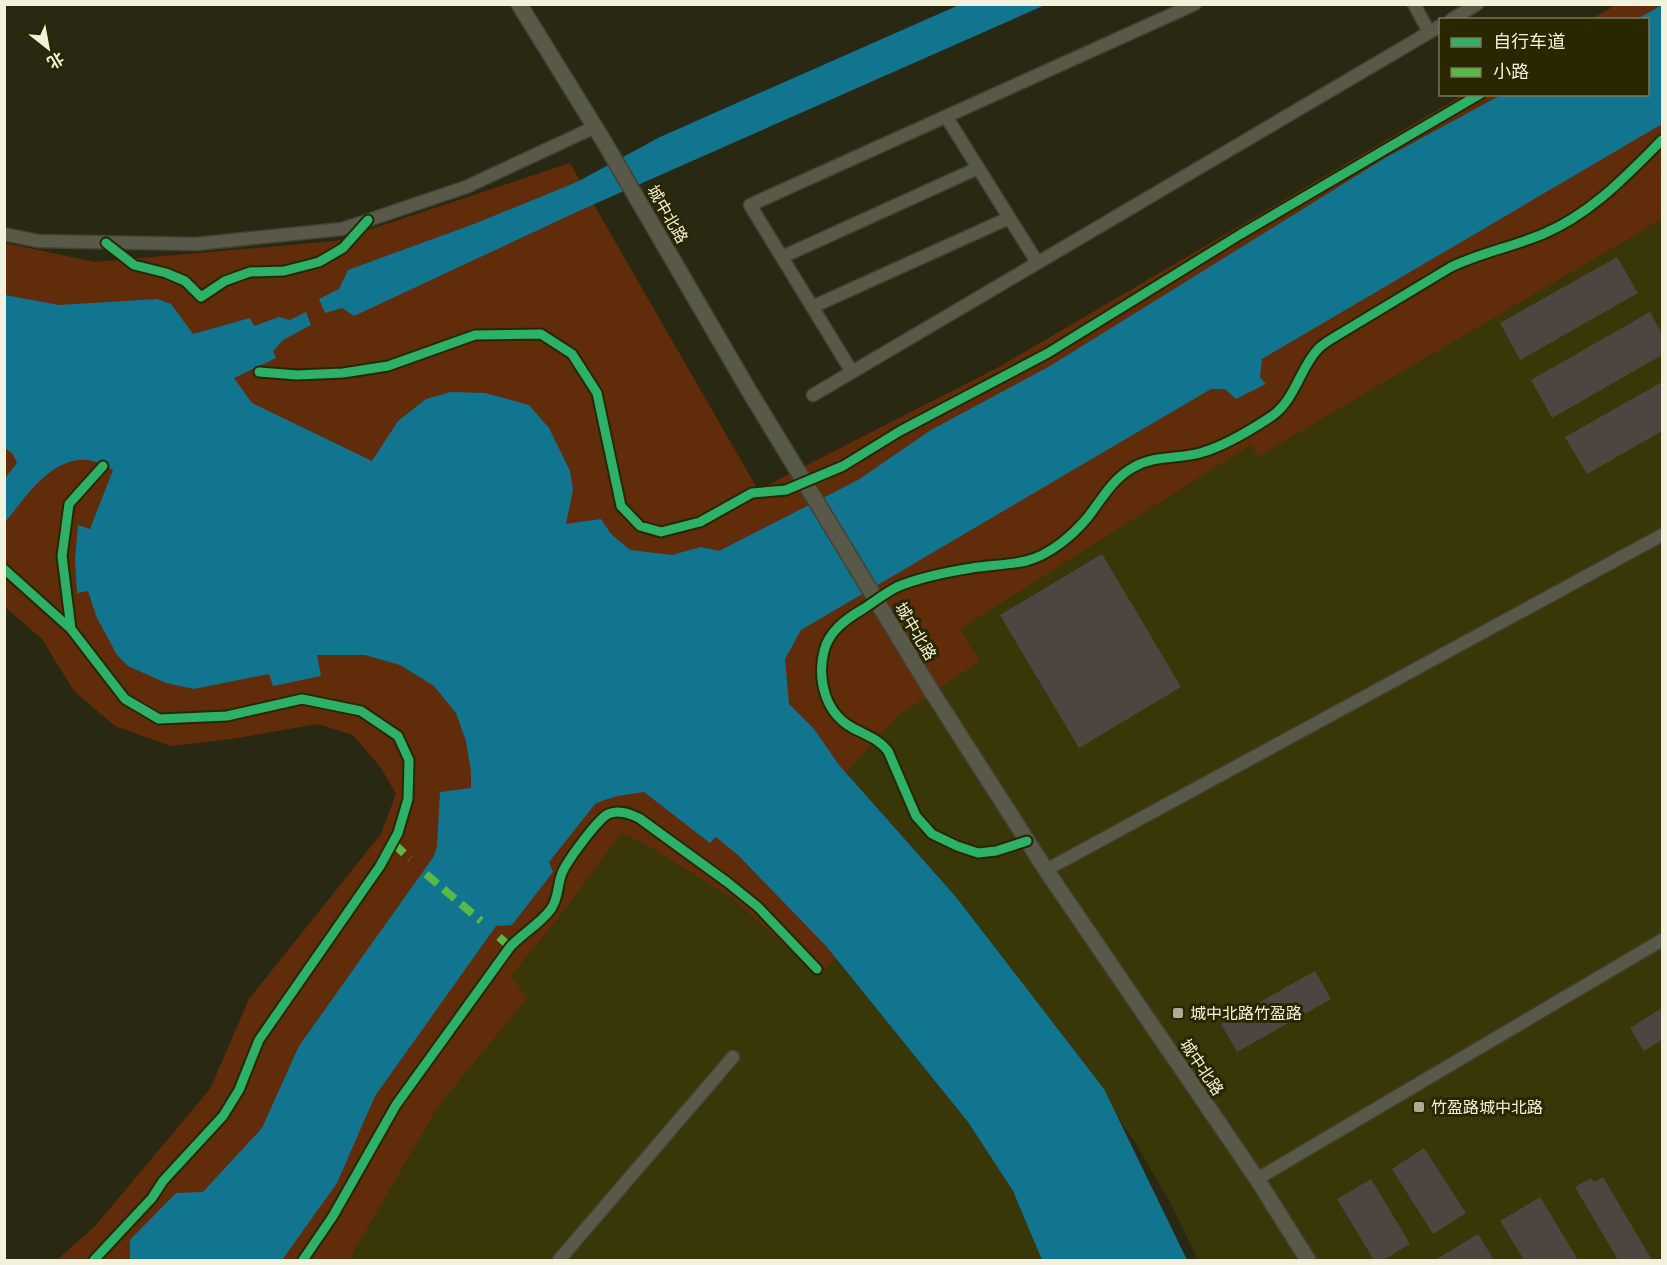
<svg xmlns="http://www.w3.org/2000/svg" width="1667" height="1265" font-family="'Noto Sans','Noto Sans SC',sans-serif">
<style>
.built{fill:#393608}
.green{fill:#612c0a}
.water{fill:#117590}
.building{fill:#4d4640}
.lines{fill:none;stroke-linecap:round;stroke-linejoin:round}
.minor-casing{stroke:#434232;stroke-width:15}
.tertiary-casing{stroke:#434232;stroke-width:18}
.minor{stroke:#595949;stroke-width:12}
.tertiary{stroke:#595949;stroke-width:15}
.quiet{stroke:#58b947;stroke-width:8;stroke-dasharray:15 8;stroke-linecap:butt}
.cycleway-casing{stroke:#292700;stroke-width:13}
.cycleway{stroke:#2db169;stroke-width:9}
.poi-dot{fill:#acab96;stroke:#292700;stroke-width:2}
.labels{text-anchor:middle;dominant-baseline:central;stroke-width:6;stroke-linejoin:round;paint-order:stroke}
.street-label{font-size:16px;fill:#f2f1dc;stroke:#292700}
.poi-label{font-size:16px;fill:#f2f1dc;stroke:#292700;text-anchor:start}
</style>
<rect width="100%" height="100%" fill="#292913"/>
<path class="built" d="M 1662,124 L 1662,1260 L 1198,1260 L 1170,1202 L 1136,1144 L 1061,1034 L 956,897 L 839,765 L 801,630 Z
M 596,803 L 826,946 L 968,1122 L 1013,1191 L 1042,1260 L 282,1260 Z"/>
<path class="green" d="M 1616,5 L 1662,5 L 1662,219 L 1257,457 L 1252,444 L 960,629 L 980,661 L 896,717 L 846,773 L 929,866 L 818,976 L 731,897 L 642,842 L 621,833 L 569,904 L 511,976 L 527,998 L 437,1108 L 349,1260 L 57,1260 L 96,1225 L 210,1089 L 249,999 L 381,834 L 396,794 L 381,768 L 353,735 L 318,724 L 231,739 L 171,746 L 115,726 L 74,691 L 42,639 L 5,607 L 5,243 L 95,262 L 336,241 L 570,163 L 758,490 L 999,367 L 1463,95 L 1648,94 L 1648,20 L 1591,19 Z"/>
<path class="water" d="M 959,5 L 1045,5 L 581,210 L 354,316 L 342,308 L 325,313 L 319,299 L 339,289 L 348,270 L 474,224 L 577,182 L 660,137 Z
M 1662,5 L 1662,124 L 1262,359 L 1260,377 L 1266,384 L 1236,399 L 1225,389 L 1211,389 L 801,630 L 785,659 L 789,704 L 814,729 L 839,765 L 956,897 L 1104,1089 L 1187,1260 L 1042,1260 L 1013,1191 L 968,1122 L 826,946 L 738,855 L 716,837 L 710,843 L 644,792 L 617,796 L 596,803 L 549,862 L 553,872 L 512,925 L 496,926 L 375,1096 L 337,1183 L 282,1260 L 130,1260 L 130,1240 L 176,1193 L 203,1192 L 262,1128 L 299,1046 L 434,856 L 437,846 L 440,792 L 471,788 L 471,772 L 466,741 L 456,713 L 434,686 L 400,665 L 365,655 L 317,655 L 321,676 L 273,686 L 269,674 L 194,689 L 166,683 L 128,666 L 117,655 L 97,618 L 88,591 L 77,593 L 75,560 L 78,525 L 90,529 L 113,470 C 105,467 95,460 87,460 C 50,457 25,499 5,522 L 5,478 L 17,463 L 13,454 L 5,448 L 5,295 L 59,305 L 157,299 L 171,304 L 193,334 L 250,318 L 254,326 L 279,317 L 290,320 L 306,312 L 311,325 L 283,340 L 273,351 L 276,358 L 234,378 L 252,403 L 372,461 L 398,421 L 426,399 L 451,392 L 485,393 L 529,405 L 549,428 L 570,471 L 573,490 L 566,524 L 601,519 L 611,534 L 630,550 L 672,555 L 701,547 L 719,551 L 858,480 L 931,430 L 1050,366 L 1385,158 L 1501,95 L 1648,94 L 1648,20 L 1637,19 Z"/>
<path class="building" d="M 1617,257 L 1638,293 L 1520,360 L 1500,323 Z
M 1650,312 L 1662,334 L 1662,355 L 1552,418 L 1531,380 Z
M 1662,382 L 1662,431 L 1587,474 L 1565,437 Z
M 1102,554 L 1181,687 L 1079,748 L 1000,615 Z
M 1315,971 L 1331,999 L 1237,1052 L 1221,1024 Z
M 1662,1008 L 1662,1040 L 1644,1051 L 1630,1028 Z
M 1424,1148 L 1466,1213 L 1433,1234 L 1392,1169 Z
M 1603,1177 L 1652,1260 L 1618,1260 L 1575,1187 L 1591,1178 L 1594,1182 Z
M 1371,1179 L 1410,1244 L 1383,1260 L 1374,1260 L 1337,1199 Z
M 1540,1197 L 1578,1260 L 1524,1260 L 1500,1221 Z
M 1478,1234 L 1494,1260 L 1435,1260 Z"/>
<g class="lines">
<g class="minor-casing">
<path id="minor" d="M 1414,4 L 1429,32
M 1451,20 L 1477,4
M 947,118 L 1037,262
M 4,234 L 38,241 L 196,244 L 342,229 L 466,187 L 595,127
M 782,257 L 978,168
M 812,307 L 1009,218
M 852,372 L 750,205 L 1195,4
M 813,395 L 1440,26
M 1046,870 L 1662,535
M 1257,1179 L 1662,940
M 559,1260 L 733,1057"/>
</g>
<g class="tertiary-casing">
<path id="tertiary" d="M 519,4 L 603,140 L 748,389 L 932,692 L 1046,870 L 1257,1179 L 1308,1260"/>
</g>
<use href="#minor" class="minor"/>
<use href="#tertiary" class="tertiary"/>
<path class="quiet" d="M 393,843 L 410,859
M 426,874 L 481,921
M 499,937 L 510,947"/>
<g class="cycleway-casing">
<path id="cycleway" d="M 106,243 L 134,265 L 166,273 L 185,281 L 201,297 L 225,281 L 250,272 L 284,271 L 319,262 L 343,248 L 368,220
M 259,372 L 297,375 L 343,373 L 388,366 L 475,335 L 541,334 L 572,354 L 597,393 L 621,506 L 640,526 L 661,532 L 700,522 L 752,493 L 786,490 L 843,466 L 900,431 L 1048,353 L 1241,234 L 1480,94
M 4,569 L 71,629
M 1027,841 L 996,851 L 978,853 L 957,846 L 932,834 L 916,816 L 888,751 C 878,738 865,735 851,727 C 825,712 817,679 824,651 C 829,631 846,619 863,609 C 874,602 885,593 897,587 C 920,577 947,572 972,568 C 990,565 1009,565 1026,561 C 1050,555 1073,535 1088,517 C 1102,499 1113,478 1134,467 C 1155,455 1178,459 1200,453 C 1225,446 1251,430 1272,416 C 1295,400 1300,368 1318,349 C 1322,345 1328,341 1333,338 L 1451,267 C 1480,253 1512,247 1543,234 C 1591,214 1626,176 1662,140
M 94,1260 L 152,1198 L 163,1181 L 223,1116 L 239,1090 L 259,1040 L 380,866 L 398,833 L 408,799 L 409,760 L 398,736 L 361,711 L 302,699 L 227,716 L 159,719 L 125,699 L 71,629 L 62,556 L 69,504 L 103,466
M 303,1260 L 333,1216 L 396,1105 L 510,947 C 523,933 540,924 551,909 C 559,898 557,885 562,873 C 567,861 597,820 608,814 C 618,809 630,814 639,818 L 727,882 L 758,907 L 817,969"/>
</g>
<use href="#cycleway" class="cycleway"/>
</g>
<g class="poi-dot">
<rect x="1172" y="1007" width="12" height="12" rx="3"/>
<rect x="1413" y="1101" width="12" height="12" rx="3"/>
</g>
<g class="labels">
<g class="street-label">
<text transform="translate(668 214) rotate(60)">城中北路</text>
<text transform="translate(916 631) rotate(59)">城中北路</text>
<text transform="translate(1202 1067) rotate(56)">城中北路</text>
</g>
<g class="poi-label">
<text x="1190" y="1013">城中北路竹盈路</text>
<text x="1431" y="1107">竹盈路城中北路</text>
</g>
</g>
<rect width="1667" height="1265" fill="none" stroke="#f2f1dc" stroke-width="12"/>
<rect x="1439" y="18" width="210" height="78" fill="#292700" stroke="#797858" stroke-width="1.5"/>
<rect x="1451" y="38" width="30" height="9" fill="#2db169" stroke="#797858" stroke-width="1.5"/>
<text x="1493" y="48" font-size="18" fill="#f2f1dc">自行车道</text>
<rect x="1451" y="68" width="30" height="9" fill="#58b947" stroke="#797858" stroke-width="1.5"/>
<text x="1493" y="78" font-size="18" fill="#f2f1dc">小路</text>
<g transform="translate(48 48) rotate(149)" stroke="#292700" stroke-width="4.5" paint-order="stroke">
<path d="M0-4.5L10 22L0 15L-10 22Z" fill="#f2f1dc"/>
<text y="-9" font-size="16" font-weight="bold" text-anchor="middle" fill="#f2f1dc">北</text>
</g>
</svg>
